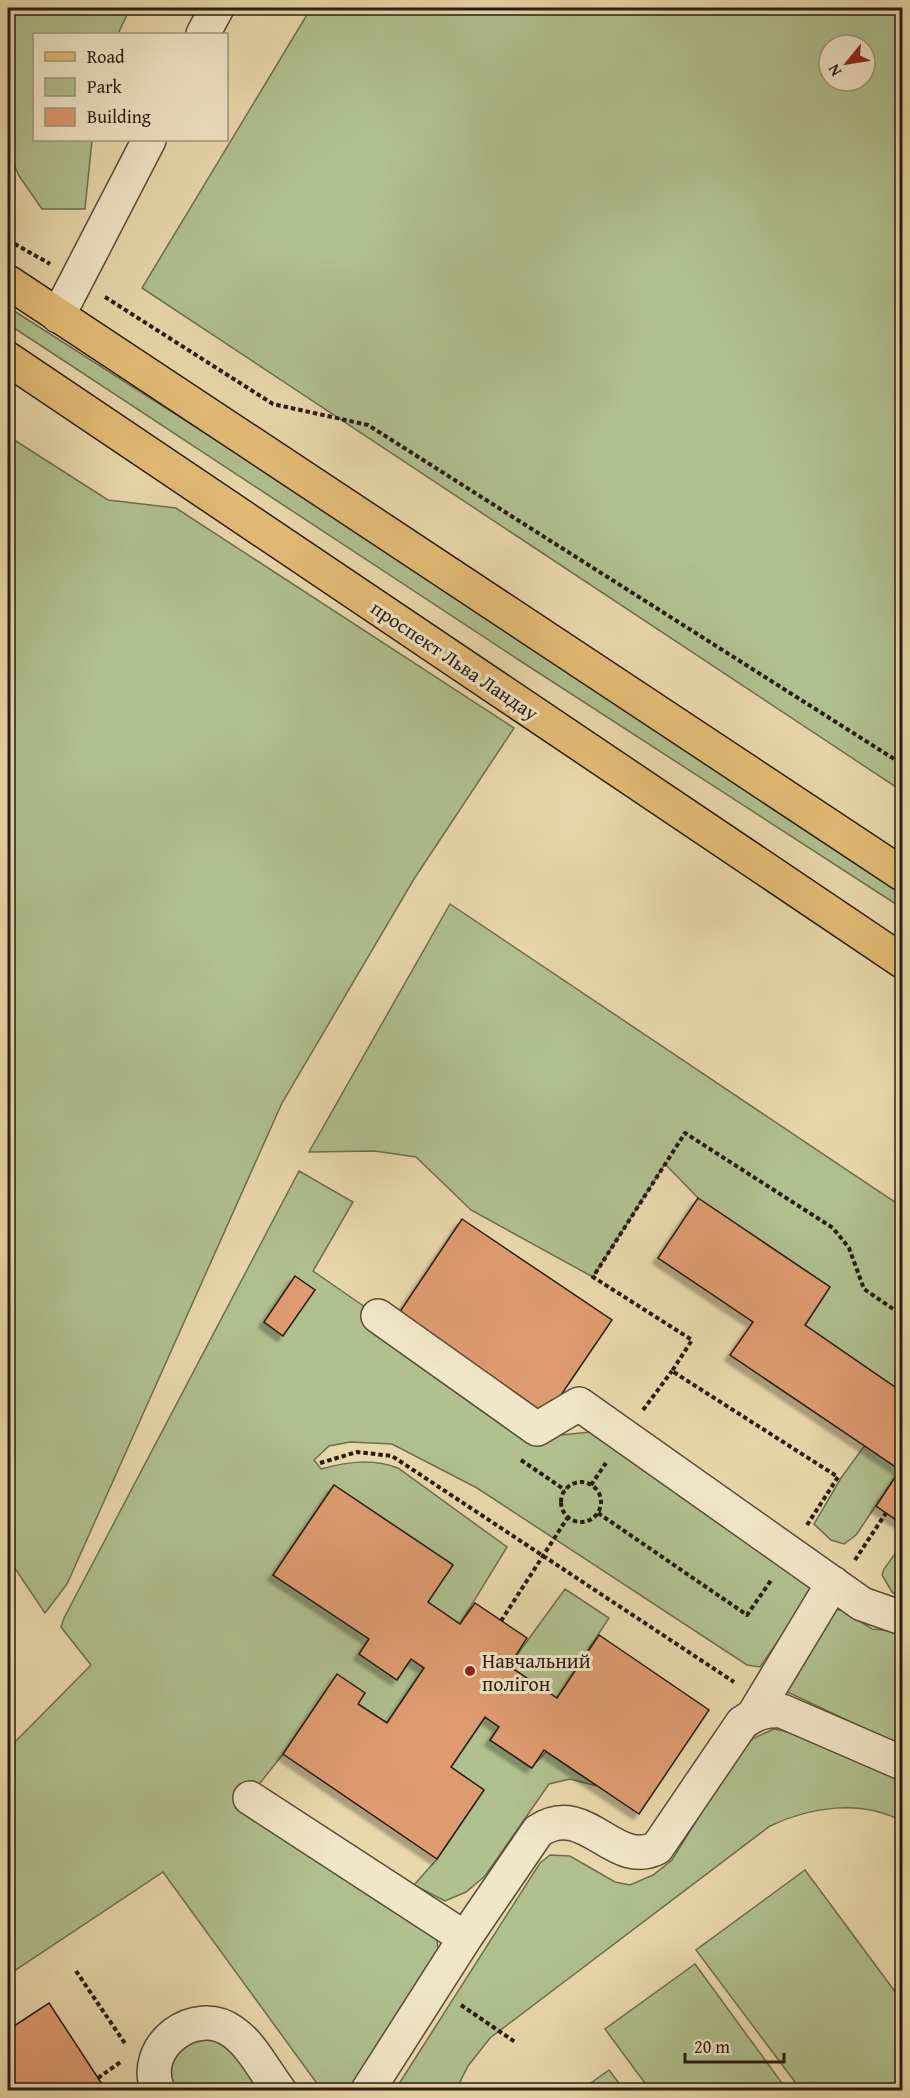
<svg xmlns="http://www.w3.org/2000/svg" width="910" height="2098" font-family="'Gentium Book Plus',serif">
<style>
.green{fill:#b0c08e;stroke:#6c6e50;stroke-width:1.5;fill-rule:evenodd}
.building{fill:#df9b70;stroke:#281c13;stroke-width:1.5;filter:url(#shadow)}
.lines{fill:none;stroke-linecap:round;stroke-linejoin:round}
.minor-casing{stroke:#584b39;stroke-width:36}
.major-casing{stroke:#281c13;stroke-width:36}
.path{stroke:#281c13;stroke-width:4;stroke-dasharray:4.5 3;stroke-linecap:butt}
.minor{stroke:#f1e6c8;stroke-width:33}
.major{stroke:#e4bc76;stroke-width:33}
.poi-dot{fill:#8f2418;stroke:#f1e6c8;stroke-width:2}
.labels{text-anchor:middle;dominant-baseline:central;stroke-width:6;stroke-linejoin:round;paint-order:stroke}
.street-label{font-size:20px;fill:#281c13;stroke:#f1e6c8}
.poi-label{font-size:20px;fill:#281c13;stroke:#f1e6c8;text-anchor:start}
</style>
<defs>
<filter id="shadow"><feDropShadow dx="-5.5" dy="5.5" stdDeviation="1.5" flood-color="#0004"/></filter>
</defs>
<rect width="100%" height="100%" fill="#e9d8ab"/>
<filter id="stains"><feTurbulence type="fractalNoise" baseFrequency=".00333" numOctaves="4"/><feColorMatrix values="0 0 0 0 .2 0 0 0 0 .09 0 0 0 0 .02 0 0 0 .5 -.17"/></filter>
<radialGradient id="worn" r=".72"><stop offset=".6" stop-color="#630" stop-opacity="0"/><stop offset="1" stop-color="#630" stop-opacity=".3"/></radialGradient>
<path class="green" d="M 8,8 L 130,8 L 118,34 L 34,34 L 34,140 L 92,140 L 85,209 L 42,209 L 19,176 L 8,150 Z
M 311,8 L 902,8 L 902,791 L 142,288 ZM 829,45 L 865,45 L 865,81 L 829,81 Z
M 8,307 L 328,512 L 902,890 L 902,908 L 522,662 L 8,324 Z
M 8,436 L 108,500 L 176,508 L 514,728 L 414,879 L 282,1103 L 67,1584 L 45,1613 L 8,1558 Z
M 450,904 L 902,1207 L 902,1392 L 805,1325 L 830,1287 L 698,1198 L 665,1164 L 593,1277 L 471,1210 L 416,1157 L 375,1151 L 309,1152 Z
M 299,1171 L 353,1202 L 313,1271 L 378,1316 L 522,1439 L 590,1432 L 810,1587 L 809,1596 L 760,1667 L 747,1665 L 477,1488 L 392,1444 L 350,1442 L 329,1446 L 314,1460 L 321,1469 C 347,1462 372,1458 398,1468 L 507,1547 L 460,1624 L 428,1602 L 452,1564 L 334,1485 L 273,1575 L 369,1639 L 359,1654 L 397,1680 L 411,1659 L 424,1668 L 387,1723 L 358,1704 L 337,1675 L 283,1754 L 245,1802 L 437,1939 L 438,1951 L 352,2090 L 321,2089 L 163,1872 L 8,1975 L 8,1749 L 91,1665 L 61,1627 L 64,1618 Z
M 865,1445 L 900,1470 L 856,1535 L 844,1544 L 831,1540 L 814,1524 L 841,1478 Z
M 902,1544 L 902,1599 L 892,1592 L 882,1575 L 884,1569 Z
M 565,1589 L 609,1618 L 557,1698 L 509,1666 Z
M 837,1610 L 842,1610 L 872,1629 L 902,1632 L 902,1746 L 783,1690 L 830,1614 Z
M 485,1717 L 499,1727 L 490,1740 L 531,1768 L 546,1752 L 597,1786 L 570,1779 L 549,1784 L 485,1876 L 466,1892 L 445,1901 L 414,1885 L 437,1859 L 484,1790 L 451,1767 Z
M 774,1729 L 806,1736 L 902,1782 L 902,1821 C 860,1799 810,1807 770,1826 L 490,2038 L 468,2066 L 456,2090 L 395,2090 L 540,1863 L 550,1855 L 570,1856 L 615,1882 L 630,1885 L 653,1875 L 672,1860 L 742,1748 L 754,1738 Z
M 805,1870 L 902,2001 L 902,2082 L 891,2090 L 801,2090 L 696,1950 Z
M 695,1964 L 787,2090 L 650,2090 L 605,2029 Z
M 199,2034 C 234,2045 241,2062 261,2090 L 171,2090 L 170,2051 Z
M 609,2070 L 624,2090 L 581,2090 Z"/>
<path class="building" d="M 698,1198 L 830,1287 L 805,1325 L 902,1392 L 902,1524 L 876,1506 L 900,1470 L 730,1355 L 753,1322 L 658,1258 Z
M 462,1219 L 612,1320 L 544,1420 L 395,1319 Z
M 295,1276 L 315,1290 L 283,1336 L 264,1322 Z
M 334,1485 L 453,1565 L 428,1602 L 460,1624 L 475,1603 L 527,1638 L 509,1666 L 557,1698 L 599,1635 L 709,1710 L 639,1814 L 544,1750 L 532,1768 L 490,1740 L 499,1727 L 485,1717 L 451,1767 L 484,1790 L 437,1859 L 283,1754 L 337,1674 L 365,1693 L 358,1704 L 387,1723 L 424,1668 L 411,1659 L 397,1680 L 359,1654 L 369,1639 L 273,1575 Z
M 49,2003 L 98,2078 L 106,2090 L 8,2090 L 8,2030 Z"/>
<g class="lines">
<g class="minor-casing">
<path id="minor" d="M 203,34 L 217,8
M 58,316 L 149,140
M 378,1316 L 537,1429 L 579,1404 L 862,1604 L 902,1618
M 754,1714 L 833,1583
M 250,1798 L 465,1938
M 158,2090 C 139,2047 195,2004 233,2032 C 252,2045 265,2072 279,2090
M 368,2090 L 465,1938 L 538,1831 C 586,1799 613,1870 657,1848 L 742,1723 C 756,1713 765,1710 782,1711 L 902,1763"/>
</g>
<g class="major-casing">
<path id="major" d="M 8,282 L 902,874
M 8,359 L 902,961"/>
</g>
<path class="path" d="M 8,240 L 50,264
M 105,297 L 273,404 L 368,425 L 902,764
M 643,1410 L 672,1371
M 521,1460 L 565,1490
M 320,1463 L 357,1452 L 392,1456 L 734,1682
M561 1502a20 20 0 1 1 40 0a20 20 0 1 1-40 0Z
M 591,1485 L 606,1463
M 598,1513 L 747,1615 L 772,1579
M 807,1525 L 838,1477 L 672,1371 L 692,1340 L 593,1277 L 685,1133 L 833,1228 L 849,1248 L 864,1289 L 902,1315
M 855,1560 L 886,1513
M 501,1621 L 568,1517
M 76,1971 L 126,2045
M 461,2005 L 515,2042
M 98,2078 L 122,2061"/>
<use href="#minor" class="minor"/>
<use href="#major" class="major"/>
</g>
<circle class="poi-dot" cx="470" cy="1671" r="6"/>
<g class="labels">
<g class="street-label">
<text transform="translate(455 660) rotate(34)">проспект Льва Ландау</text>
</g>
<g class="poi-label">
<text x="482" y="1660">Навчальний<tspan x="482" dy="23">полігон</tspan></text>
</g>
</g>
<rect width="910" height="2098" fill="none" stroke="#e9d8ab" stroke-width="30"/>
<rect x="9" y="9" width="892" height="2080" fill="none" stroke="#281c13" stroke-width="3"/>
<rect x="15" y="15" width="880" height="2068" fill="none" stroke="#281c13" stroke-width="1.5"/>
<rect x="33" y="33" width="195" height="108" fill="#f1e6c8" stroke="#a19580" stroke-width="1.5"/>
<rect x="45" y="52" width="30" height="9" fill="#e4bc76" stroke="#a19580" stroke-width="1.5"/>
<text x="87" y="63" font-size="18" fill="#281c13">Road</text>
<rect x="45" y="78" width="30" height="18" fill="#b0c08e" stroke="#a19580" stroke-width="1.5"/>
<text x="87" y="93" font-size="18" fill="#281c13">Park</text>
<rect x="45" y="108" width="30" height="18" fill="#df9b70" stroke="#a19580" stroke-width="1.5"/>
<text x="87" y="123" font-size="18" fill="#281c13">Building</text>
<g transform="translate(847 63) rotate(240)"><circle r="28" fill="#f1e6c8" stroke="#a19580" stroke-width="1.5"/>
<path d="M0-4.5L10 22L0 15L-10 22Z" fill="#8f2418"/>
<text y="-9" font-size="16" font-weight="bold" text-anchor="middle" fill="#281c13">N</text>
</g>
<path d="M685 2053v9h99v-9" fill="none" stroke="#281c13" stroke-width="3"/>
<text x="694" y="2053" font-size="18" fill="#281c13" stroke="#f1e6c8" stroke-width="4.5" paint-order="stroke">20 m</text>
<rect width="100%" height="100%" filter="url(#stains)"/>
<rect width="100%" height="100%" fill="url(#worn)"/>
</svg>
